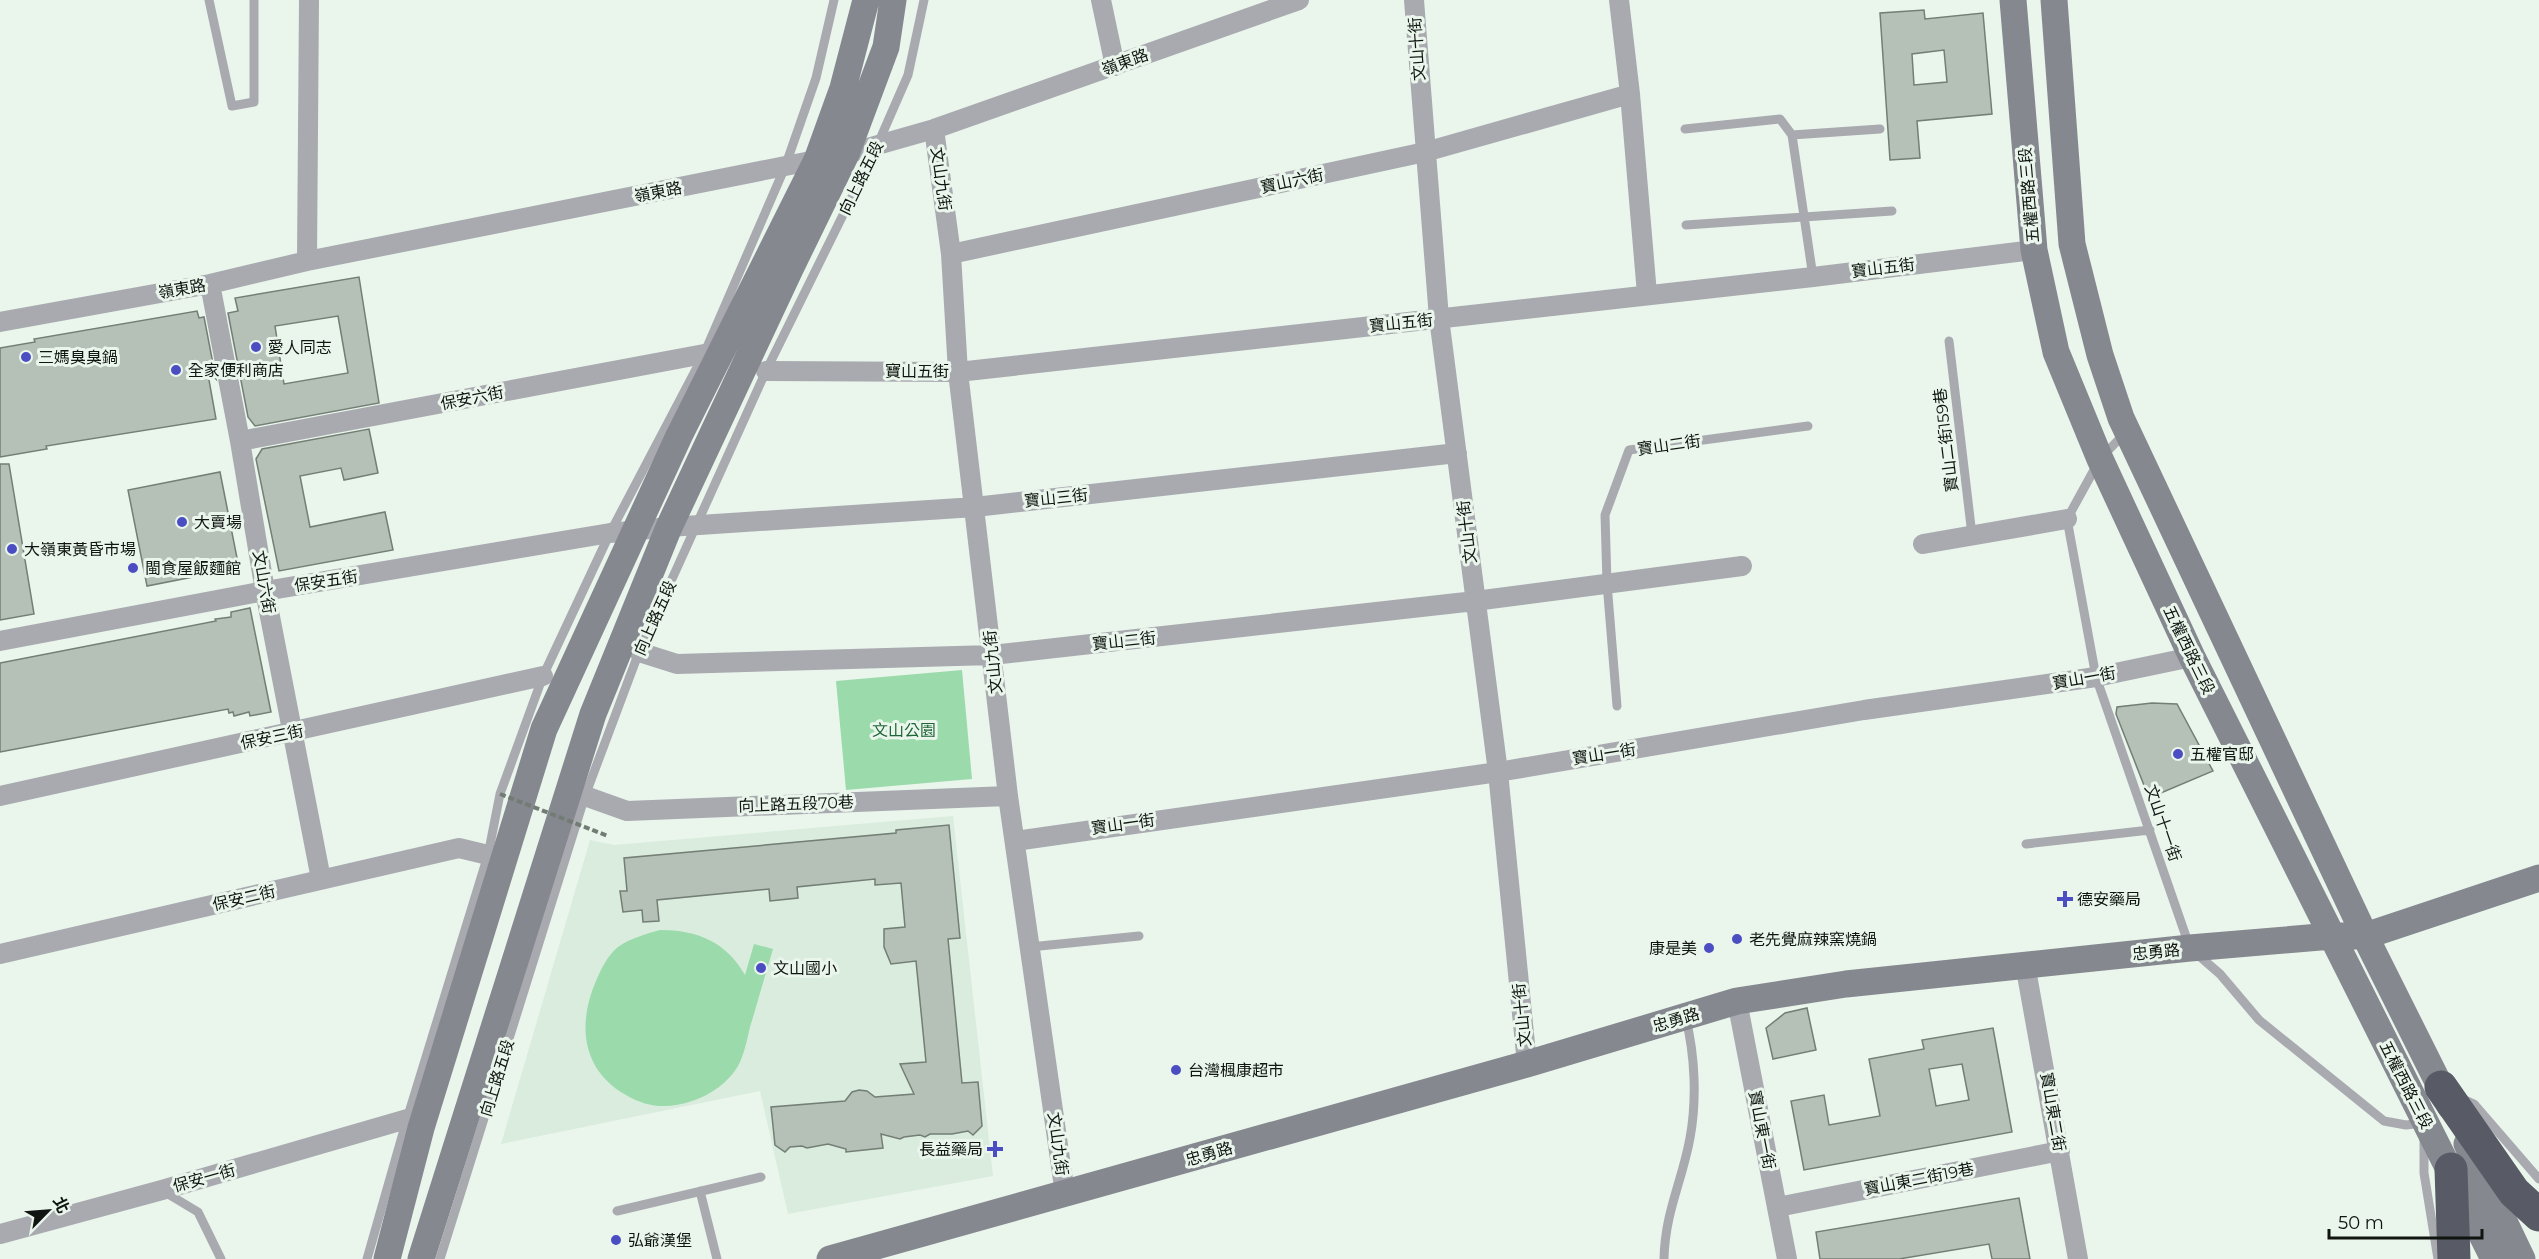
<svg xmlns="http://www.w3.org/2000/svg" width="2539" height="1259" font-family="Montserrat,'Noto Sans TC',sans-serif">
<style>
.built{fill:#d9ecdd}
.green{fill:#9bdaab}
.building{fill:#b5c0b7;stroke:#737e75;stroke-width:1.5;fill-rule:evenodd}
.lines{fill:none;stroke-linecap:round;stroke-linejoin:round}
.lane{stroke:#a9aab0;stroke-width:9}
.street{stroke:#a9aab0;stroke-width:20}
.secondary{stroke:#868890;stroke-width:27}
.highway{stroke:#585a65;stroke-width:33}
.path-bridge{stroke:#727b74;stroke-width:4;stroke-dasharray:6 3;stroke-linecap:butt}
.poi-dot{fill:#4b4dc3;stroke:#eaf6ec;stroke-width:2}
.labels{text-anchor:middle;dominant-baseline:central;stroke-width:6;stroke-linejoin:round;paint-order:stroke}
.street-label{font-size:16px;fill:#101511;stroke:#eaf6ec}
.poi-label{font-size:16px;fill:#101511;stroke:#eaf6ec;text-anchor:start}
.park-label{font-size:16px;fill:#1e6538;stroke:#eaf6ec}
</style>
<rect width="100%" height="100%" fill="#eaf6ec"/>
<path class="built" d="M 953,816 L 993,1176 L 788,1214 L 760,1091 L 501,1144 L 590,840 L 614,845 Z"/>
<path class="green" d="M 962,670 L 972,779 L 846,790 L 836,681 Z
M 660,930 C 698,930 726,942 745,975 L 754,944 L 773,949 C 765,975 758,1001 750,1027 C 747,1040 744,1055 738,1066 C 728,1083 710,1095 692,1101 C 668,1109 648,1108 626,1095 C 582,1070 577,1025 596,981 C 601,969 608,955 618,947 C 631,938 646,934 660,930 Z"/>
<path class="building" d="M 1924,10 L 1925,19 L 1983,13 L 1992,114 L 1917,121 L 1920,158 L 1890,160 L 1880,13 ZM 1944,50 L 1947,82 L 1914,85 L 1912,54 Z
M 359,277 L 379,403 L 255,426 L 248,417 L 228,313 L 238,311 L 235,298 ZM 338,316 L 348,373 L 284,384 L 275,326 Z
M 197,311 L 199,318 L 204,317 L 216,379 L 207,369 L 216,419 L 46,446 L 47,449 L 0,457 L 0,348 L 35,342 L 34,339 Z
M 369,429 L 378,473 L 344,480 L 341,468 L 300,476 L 310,527 L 385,512 L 393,550 L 279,571 L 256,459 L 262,449 Z
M 0,464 L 9,464 L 34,614 L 0,620 Z
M 220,472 L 239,568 L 147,586 L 128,490 Z
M 250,608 L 271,712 L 250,716 L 249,712 L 234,716 L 233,712 L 229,713 L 228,709 L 0,752 L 0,663 L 216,621 L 215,619 L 231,617 L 231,612 Z
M 2152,703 L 2177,704 L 2213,771 L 2149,798 L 2116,714 L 2117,707 Z
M 949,825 L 960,938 L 948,939 L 962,1083 L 978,1082 L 982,1126 L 973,1135 L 968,1131 L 952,1134 L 930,1134 L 925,1137 L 920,1135 L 904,1137 L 900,1139 L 881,1134 L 883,1148 L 846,1152 L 846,1149 L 828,1144 L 807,1148 L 802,1146 L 790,1147 L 785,1152 L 775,1145 L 771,1107 L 845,1101 L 852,1092 L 859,1090 L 867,1091 L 875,1097 L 914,1094 L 900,1064 L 926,1062 L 916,961 L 891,964 L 884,947 L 884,929 L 905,927 L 901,883 L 875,885 L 875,879 L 797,887 L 798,898 L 770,901 L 769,889 L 657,900 L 659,921 L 643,922 L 642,910 L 623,912 L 620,891 L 627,891 L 624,858 L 896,833 L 896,830 Z
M 1807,1008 L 1816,1050 L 1773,1059 L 1766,1028 L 1785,1013 Z
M 1993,1028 L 2012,1132 L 1804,1170 L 1791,1101 L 1824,1095 L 1829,1125 L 1880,1116 L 1869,1059 L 1924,1049 L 1922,1040 ZM 1962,1064 L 1969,1100 L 1936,1106 L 1929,1069 Z
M 2019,1198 L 2030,1259 L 1992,1259 L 1989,1244 L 1899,1259 L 1820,1259 L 1816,1232 Z"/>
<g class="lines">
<path class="lane" d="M 209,0 L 232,106 L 254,102 L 254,0
M 1685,129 L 1780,119 L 1792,135 L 1880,129
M 1792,135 L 1813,277
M 1686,225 L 1892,211
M 1949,341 L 1972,535
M 2124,434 L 2100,459 L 2067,519 L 2096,677 L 2190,948 L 2220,974 L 2259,1020 L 2384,1121 L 2406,1125 L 2422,1123
M 1617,706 L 1607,583 L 1605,515 L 1629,450 L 1808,426
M 2026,844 L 2150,830
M 1030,947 L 1139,936
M 2463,1099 L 2474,1104 L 2539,1179
M 2424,1139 L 2424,1173 L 2438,1259
M 163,1191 L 198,1212 L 221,1259
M 700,1191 L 717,1259
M 617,1211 L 761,1177
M 367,1259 L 407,1119 L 488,855 L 500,794 L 543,676 L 610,533 L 704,354 L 785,167 L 816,78 L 834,0
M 440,1259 L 585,796 L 639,652 L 766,371 L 877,146 L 908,75 L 924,0
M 1664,1259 C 1665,1212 1682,1182 1690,1138 C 1697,1100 1695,1056 1686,1019"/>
<path class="street" d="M 1101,0 L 1115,66
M 1414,0 L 1439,318 L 1498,772 L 1527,1064
M 1619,0 L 1630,94 L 1647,294
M 934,129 L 951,254 L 958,372 L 1008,796 L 1065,1194
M 951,254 L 1425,152 L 1630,94
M 307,261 L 309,0
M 210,284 L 240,441 L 265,591 L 321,879
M 0,322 L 210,284 L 307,261 L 846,154 L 934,129 L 1299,0
M 766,371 L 958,372 L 1813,277 L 2034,250
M 240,441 L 704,354
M 1923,544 L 2067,519
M 0,641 L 265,591 L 610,533 L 669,527 L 975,507 L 1457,453
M 639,652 L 677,664 L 992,655 L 1475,601 L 1742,566
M 0,796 L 543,676
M 585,796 L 627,811 L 1008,796
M 1015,841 L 1498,772 L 1864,710 L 2096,677 L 2192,657
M 0,954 L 459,848 L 488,855
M 2025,964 L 2078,1259
M 1737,1001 L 1787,1259
M 1778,1207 L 2060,1151
M 0,1234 L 162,1190 L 407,1119"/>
<path class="secondary" d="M 2013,0 L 2034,250 L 2056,352 L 2100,459 L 2192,657 L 2494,1259
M 2054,0 L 2072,244 L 2100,355 L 2121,418 L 2365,936 L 2450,1106
M 2467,1144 L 2522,1259
M 387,1259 L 421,1128 L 544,729 L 679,436 L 817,160 L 843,88 L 866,0
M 421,1259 L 593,714 L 669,527 L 790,269 L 846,154 L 886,47 L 893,0
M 830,1259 L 1527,1064 L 1737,1001 L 1846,984 L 2190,948 L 2332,936 L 2365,936 L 2539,878"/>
<path class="highway" d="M 2441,1087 L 2514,1192 L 2539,1215
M 2451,1169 L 2454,1259"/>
<path class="path-bridge" d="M 500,794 L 608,836"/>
</g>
<g class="poi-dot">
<circle cx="256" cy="347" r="6"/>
<circle cx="26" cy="357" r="6"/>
<circle cx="176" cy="370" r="6"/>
<circle cx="182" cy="522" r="6"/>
<circle cx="12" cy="549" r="6"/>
<circle cx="133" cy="568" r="6"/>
<circle cx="2178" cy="754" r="6"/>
<path d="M2062 890h6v6h6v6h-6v6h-6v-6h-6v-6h6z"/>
<circle cx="1737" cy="939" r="6"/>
<circle cx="1709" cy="948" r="6"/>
<circle cx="761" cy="968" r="6"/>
<circle cx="1176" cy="1070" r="6"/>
<path d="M992 1140h6v6h6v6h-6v6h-6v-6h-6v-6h6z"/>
<circle cx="616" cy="1240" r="6"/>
</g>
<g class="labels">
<g class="street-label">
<text transform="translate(1417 49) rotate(-94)">文山十街</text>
<text transform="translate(1125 62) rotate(-20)">嶺東路</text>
<text transform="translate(861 178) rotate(-64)">向上路五段</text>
<text transform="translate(941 179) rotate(82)">文山九街</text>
<text transform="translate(1292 181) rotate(-12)">寶山六街</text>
<text transform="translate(658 192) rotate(-11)">嶺東路</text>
<text transform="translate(2029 195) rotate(-95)">五權西路三段</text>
<text transform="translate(1883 268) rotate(-7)">寶山五街</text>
<text transform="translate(182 289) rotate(-10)">嶺東路</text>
<text transform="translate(1401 323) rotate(-6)">寶山五街</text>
<text x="917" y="371">寶山五街</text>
<text transform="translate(472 398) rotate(-11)">保安六街</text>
<text transform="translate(1946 440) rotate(-97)">寶山二街159巷</text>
<text transform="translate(1669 445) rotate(-8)">寶山二街</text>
<text transform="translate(1056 498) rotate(-6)">寶山三街</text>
<text transform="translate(1467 532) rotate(-97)">文山十街</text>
<text transform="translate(326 581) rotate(-9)">保安五街</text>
<text transform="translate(264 582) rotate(80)">文山六街</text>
<text transform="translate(655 618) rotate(-66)">向上路五段</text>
<text transform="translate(1124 641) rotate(-6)">寶山二街</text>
<text transform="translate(2189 650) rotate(64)">五權西路三段</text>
<text transform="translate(993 662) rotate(-96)">文山九街</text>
<text transform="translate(2084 678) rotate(-10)">寶山一街</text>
<text transform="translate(272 737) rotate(-12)">保安三街</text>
<text transform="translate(1604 754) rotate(-9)">寶山一街</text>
<text transform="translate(796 804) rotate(-2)">向上路五段70巷</text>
<text transform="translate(2163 823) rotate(71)">文山十一街</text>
<text transform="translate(1123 824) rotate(-8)">寶山一街</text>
<text transform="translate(244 898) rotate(-13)">保安二街</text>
<text transform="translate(2156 952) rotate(-6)">忠勇路</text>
<text transform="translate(1522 1015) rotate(-96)">文山十街</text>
<text transform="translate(1676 1020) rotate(-17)">忠勇路</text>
<text transform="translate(497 1078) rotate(-73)">向上路五段</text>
<text transform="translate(2406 1085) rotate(63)">五權西路三段</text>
<text transform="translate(2053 1112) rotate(80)">寶山東二街</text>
<text transform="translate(1762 1130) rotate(79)">寶山東一街</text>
<text transform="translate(1058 1144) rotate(82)">文山九街</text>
<text transform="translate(1209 1154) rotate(-16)">忠勇路</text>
<text transform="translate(204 1178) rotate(-16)">保安一街</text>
<text transform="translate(1919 1179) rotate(-11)">寶山東二街19巷</text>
</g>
<g class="poi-label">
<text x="268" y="347">愛人同志</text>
<text x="38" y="357">三媽臭臭鍋</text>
<text x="188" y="370">全家便利商店</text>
<text x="194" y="522">大賣場</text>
<text x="24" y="549">大嶺東黃昏市場</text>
<text x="145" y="568">閩食屋飯麵館</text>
<text x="2190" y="754">五權官邸</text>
<text x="2077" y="899">德安藥局</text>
<text x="1749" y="939">老先覺麻辣窯燒鍋</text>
<text x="1697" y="948" text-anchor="end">康是美</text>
<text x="773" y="968">文山國小</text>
<text x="1188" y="1070">台灣楓康超市</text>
<text x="983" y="1149" text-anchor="end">長益藥局</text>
<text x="628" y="1240">弘爺漢堡</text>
</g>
<g class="park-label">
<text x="904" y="730">文山公園</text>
</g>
</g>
<g transform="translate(48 1211) rotate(65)" stroke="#eaf6ec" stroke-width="4.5" paint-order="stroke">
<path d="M0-4.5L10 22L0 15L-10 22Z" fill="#101511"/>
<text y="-9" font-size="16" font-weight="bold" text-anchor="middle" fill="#101511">北</text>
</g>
<path d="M2329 1229v9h153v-9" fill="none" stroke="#101511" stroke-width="3"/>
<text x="2338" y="1229" font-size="18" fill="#101511" stroke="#eaf6ec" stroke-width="4.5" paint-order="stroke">50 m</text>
</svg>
